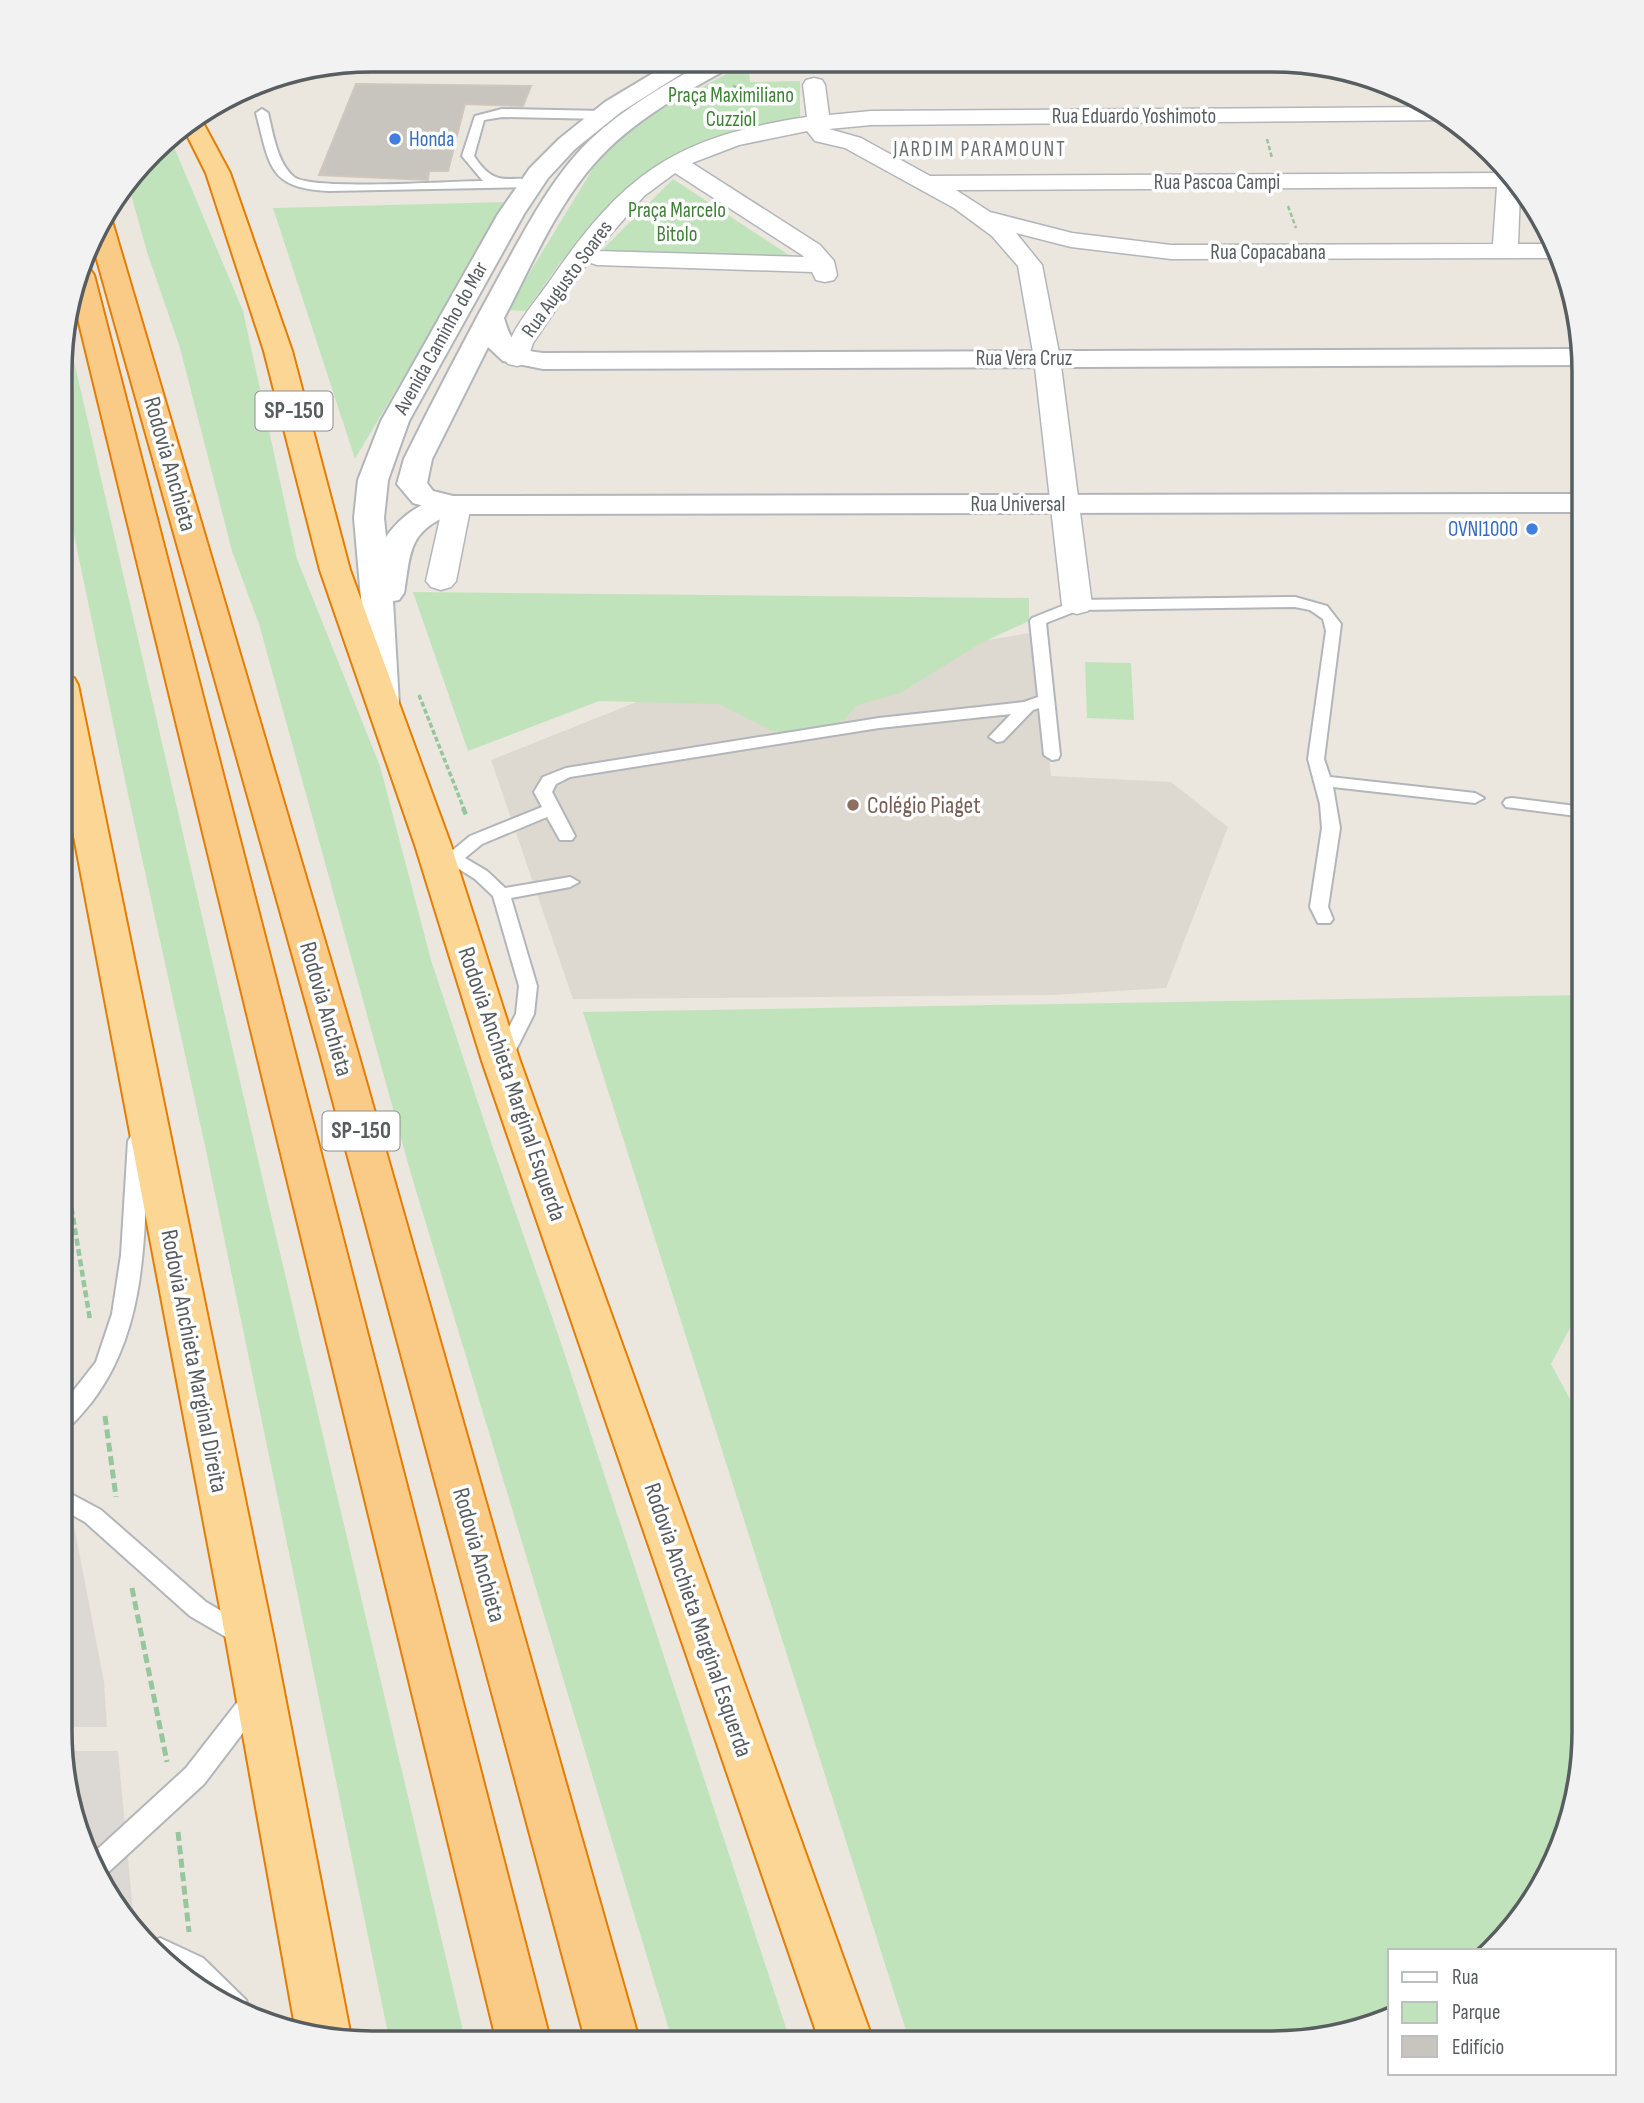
<svg xmlns="http://www.w3.org/2000/svg" width="1644" height="2103" font-family="'Sofia Sans Condensed',sans-serif">
<style>
.industrial{fill:#dcd9d4}
.education{fill:#ddd8d0}
.green{fill:#c1e3bb}
.building{fill:#c8c4be;stroke:#cfc7be;stroke-width:2}
.lines{fill:none;stroke-linecap:round;stroke-linejoin:round}
.service-casing{stroke:#b2b6ba;stroke-width:4}
.minor-casing{stroke:#b2b6ba;stroke-width:3}
.tertiary-casing{stroke:#b2b6ba;stroke-width:4}
.secondary-casing{stroke:#b1b6ba;stroke-width:4}
.trunk-casing{stroke:#e57d05;stroke-width:4}
.motorway-casing{stroke:#e57d05;stroke-width:4}
.path-far3{stroke:#96c69d;stroke-width:2.5;stroke-dasharray:4.5 2.5;stroke-linecap:butt}
.path-far2{stroke:#96c69d;stroke-width:3.5;stroke-dasharray:5 2.5;stroke-linecap:butt}
.path-far1{stroke:#96c69d;stroke-width:4.5;stroke-dasharray:7 3.5;stroke-linecap:butt}
.path{stroke:#96c69d;stroke-width:5;stroke-dasharray:9 4.5;stroke-linecap:butt}
.service{fill:#fff;fill-rule:evenodd}
.minor{fill:#fff;fill-rule:evenodd}
.tertiary{fill:#fff;fill-rule:evenodd}
.secondary{fill:#fff;fill-rule:evenodd}
.trunk{fill:#fcd694;fill-rule:evenodd}
.motorway{fill:#facb87;fill-rule:evenodd}
.shop-dot{fill:#3f7fe0;stroke:#fff;stroke-width:2.5}
.education-dot{fill:#8d6e63;stroke:#fff;stroke-width:2.5}
.labels{text-anchor:middle;dominant-baseline:central;stroke-width:7;stroke-linejoin:round;paint-order:stroke}
.far-park-label{font-size:21px;fill:#3d8235;stroke:#fff}
.far-street-label{font-size:21px;fill:#585d60;stroke:#fff}
.far-shop-label{font-size:21px;fill:#366cbe;stroke:#fff;text-anchor:start}
.far-neighbourhood-label{font-size:21px;letter-spacing:2px;fill:#696f72;stroke:#fff}
.shield{fill:#fff;stroke:#8a8e90;stroke-width:2}
.shield-label{font-size:23px;font-weight:bold;fill:#585d60}
.street-label{font-size:24px;fill:#585d60;stroke:#fff}
.education-label{font-size:24px;fill:#785e54;stroke:#fff;text-anchor:start}
.rim{fill:none;stroke:#585d60;stroke-width:3.5}
</style>
<rect width="100%" height="100%" fill="#ebe7df"/>
<path class="industrial" d="M 60,1452 L 104,1682 L 107,1727 L 60,1727 Z
M 62,1751 L 118,1751 L 134,1922 L 101,1887 L 70,1812 Z"/>
<path class="education" d="M 1036,632 L 1051,776 L 1171,782 L 1228,827 L 1166,988 L 1053,995 L 573,999 L 491,760 L 654,695 Z"/>
<path class="green" d="M 748,62 L 750,82 L 800,81 L 800,118 L 671,158 L 638,182 L 595,224 L 559,264 L 526,311 L 507,310 L 598,160 L 640,121 Z
M 169,135 L 243,311 L 297,559 L 380,766 L 431,960 L 492,1145 L 559,1337 L 791,2043 L 673,2043 L 411,1174 L 259,624 L 232,551 L 180,348 L 147,252 L 128,184 Z
M 673,179 L 795,259 L 600,252 Z
M 507,202 L 355,459 L 273,208 Z
M 65,322 L 264,1185 L 466,2043 L 390,2043 L 207,1155 L 126,785 L 62,477 L 62,331 Z
M 413,592 L 1029,598 L 1029,621 L 981,643 L 900,693 L 857,705 L 845,719 L 807,739 L 771,730 L 719,704 L 599,701 L 468,751 Z
M 1085,662 L 1131,663 L 1134,720 L 1087,718 Z
M 1584,995 L 1584,1311 L 1579,1311 L 1551,1364 L 1584,1425 L 1584,1751 L 1542,1888 L 1494,1951 L 1390,1951 L 1390,2013 L 1292,2043 L 910,2043 L 583,1012 Z"/>
<path class="building" d="M 356,84 L 531,86 L 523,106 L 465,104 L 448,171 L 429,171 L 428,180 L 319,175 Z"/>
<g class="lines">
<g class="service-casing">
<path id="service" d="M 502,109 L 603,111 L 609,115 L 603,119 L 502,117 L 484,120 L 474,156 C 499,195 515,169 536,184 L 534,187 L 329,191 C 268,188 270,166 256,113 L 262,109 L 268,113 C 273,133 277,163 294,177 C 312,191 452,181 483,181 L 462,156 L 475,116 Z
M 1295,597 L 1327,606 L 1341,624 L 1324,759 L 1330,777 L 1475,793 L 1484,798 L 1475,803 L 1333,787 L 1340,828 L 1328,907 L 1333,919 L 1330,923 L 1318,923 L 1310,907 L 1322,828 L 1320,804 L 1308,759 L 1326,631 L 1323,619 L 1310,610 L 1295,607 L 1079,610 L 1046,623 L 1060,755 L 1058,759 L 1052,760 L 1044,755 L 1039,708 L 1033,710 L 1003,741 L 997,742 L 989,737 L 1011,714 L 879,728 L 570,777 L 556,784 L 552,792 L 575,836 L 572,840 L 560,840 L 547,817 L 482,844 L 465,858 L 487,871 L 505,888 L 570,877 L 579,882 L 570,887 L 511,898 L 537,986 L 534,1014 L 508,1066 L 494,1066 L 491,1061 L 516,1014 L 519,986 L 493,896 L 475,879 L 427,849 L 424,845 L 427,841 L 439,841 L 453,850 L 470,836 L 542,807 L 534,792 L 543,777 L 566,768 L 879,718 L 1024,702 L 1038,697 L 1030,621 L 1032,618 L 1077,600 Z
M 1512,798 L 1584,807 L 1584,817 L 1506,807 L 1503,803 L 1506,799 Z
M 138,1134 L 145,1136 L 148,1141 C 144,1231 149,1328 91,1403 C 82,1413 73,1427 60,1431 L 60,1408 L 96,1362 L 112,1314 L 121,1255 L 128,1141 L 131,1136 Z
M 60,1488 L 101,1510 L 206,1602 L 254,1630 L 258,1637 L 254,1644 L 246,1647 L 238,1644 L 190,1616 L 85,1522 L 60,1508 Z
M 255,1688 L 264,1691 L 267,1698 L 264,1705 L 204,1784 L 103,1877 L 98,1879 L 89,1857 L 186,1768 L 246,1691 Z
M 160,1938 L 203,1958 L 246,2000 L 249,2009 L 247,2015 L 201,1992 L 152,1941 Z"/>
</g>
<g class="minor-casing">
<path id="minor" d="M 814,78 L 822,80 L 825,85 L 829,115 L 871,111 L 1433,107 L 1446,112 L 1453,120 L 871,125 L 829,129 L 861,138 L 930,176 L 1503,173 L 1520,192 L 1518,244 L 1554,244 L 1560,258 L 1171,259 L 1071,247 L 1016,233 L 1042,265 L 1060,358 L 1092,605 L 1088,611 L 1077,614 L 1066,611 L 1062,605 L 1034,358 L 1018,266 L 992,236 L 954,208 L 845,148 L 815,141 L 807,131 L 739,145 L 692,163 L 820,245 L 834,261 L 837,275 L 834,280 L 825,282 L 816,280 L 812,272 L 597,265 L 588,262 L 533,343 L 526,364 L 517,366 L 508,364 L 504,358 C 510,331 531,307 547,285 C 623,174 673,137 807,117 L 803,85 L 806,80 ZM 675,173 L 802,255 L 804,257 L 596,251 L 644,196 ZM 1497,187 L 1493,244 L 1171,245 L 1072,233 L 990,212 L 956,190 Z
M 457,496 L 467,499 L 471,505 L 456,581 L 451,587 L 441,590 L 431,587 L 426,581 L 443,505 L 447,499 Z"/>
</g>
<g class="tertiary-casing">
<path id="tertiary" d="M 709,60 L 736,61 L 733,66 C 683,93 631,121 593,165 C 555,209 531,266 504,318 C 511,342 517,351 543,353 L 1581,349 L 1584,365 L 543,369 L 503,361 L 488,347 L 432,459 L 427,483 L 433,491 L 453,496 L 1584,494 L 1584,512 L 452,514 L 413,503 L 397,484 L 404,459 C 435,396 468,333 502,271 C 528,225 552,177 590,140 C 625,107 668,83 709,60 Z"/>
</g>
<g class="secondary-casing">
<path id="secondary" d="M 675,60 L 703,60 L 621,112 L 575,149 L 548,178 L 524,214 L 409,421 L 388,480 L 384,518 L 386,537 C 402,514 433,491 463,499 L 467,505 C 461,513 452,514 443,518 C 407,534 410,559 404,593 L 399,600 L 393,601 L 399,704 L 395,711 L 383,714 L 371,711 L 367,704 L 364,633 L 354,518 L 358,480 L 381,421 L 498,214 L 530,168 L 559,139 L 605,102 Z"/>
</g>
<g class="trunk-casing">
<path id="trunk" d="M 200,117 L 230,173 L 292,351 L 350,570 L 451,845 L 520,1061 L 874,2043 L 820,2043 L 482,1061 L 415,845 L 320,570 L 264,351 L 206,173 L 183,127 Z
M 62,675 L 74,678 L 78,685 L 274,1640 L 351,2037 L 349,2042 L 296,2032 L 226,1640 L 61,768 Z"/>
</g>
<g class="motorway-casing">
<path id="motorway" d="M 103,214 L 108,216 L 112,221 L 358,1053 L 640,2043 L 586,2043 L 320,1053 L 92,242 Z
M 84,268 L 90,269 L 94,275 L 551,2043 L 497,2043 L 73,298 Z"/>
</g>
<path class="path-far3" d="M 733,86 L 780,103
M 1267,139 L 1272,158
M 1288,206 L 1296,228"/>
<path class="path-far2" d="M 419,695 L 464,809"/>
<path class="path-far1" d="M 463,808 L 467,817
M 61,1179 L 68,1187 L 90,1320"/>
<path class="path" d="M 105,1416 L 116,1497
M 132,1588 L 167,1762
M 178,1832 L 189,1932"/>
<use href="#service" class="service"/>
<use href="#minor" class="minor"/>
<use href="#tertiary" class="tertiary"/>
<use href="#secondary" class="secondary"/>
<use href="#trunk" class="trunk"/>
<use href="#motorway" class="motorway"/>
</g>
<g class="shop-dot">
<circle cx="395" cy="139" r="7"/>
<circle cx="1532" cy="529" r="7"/>
</g>
<circle class="education-dot" cx="853" cy="805" r="7"/>
<g class="labels">
<g class="far-park-label">
<text x="731" y="95">Praça Maximiliano<tspan x="731" dy="24">Cuzziol</tspan></text>
<text x="677" y="210">Praça Marcelo<tspan x="677" dy="24">Bitolo</tspan></text>
</g>
<g class="far-street-label">
<text x="1134" y="116">Rua Eduardo Yoshimoto</text>
<text x="1217" y="182">Rua Pascoa Campi</text>
<text x="1268" y="252">Rua Copacabana</text>
<text transform="translate(567 279) rotate(-54)">Rua Augusto Soares</text>
<text transform="translate(441 338) rotate(-61)">Avenida Caminho do Mar</text>
<text x="1024" y="358">Rua Vera Cruz</text>
<text x="1018" y="504">Rua Universal</text>
</g>
<g class="far-shop-label">
<text x="409" y="139">Honda</text>
<text x="1518" y="529" text-anchor="end">OVNI1000</text>
</g>
<g class="far-neighbourhood-label">
<text x="980" y="149">JARDIM PARAMOUNT</text>
</g>
<g class="shield">
<rect x="255.5" y="391.5" width="77" height="39" rx="5"/>
<rect x="322.5" y="1111.5" width="77" height="39" rx="5"/>
</g>
<g class="shield-label">
<text x="294" y="411">SP-150</text>
<text x="361" y="1131">SP-150</text>
</g>
<g class="street-label">
<text transform="translate(170 464) rotate(74)">Rodovia Anchieta</text>
<text transform="translate(326 1009) rotate(74)">Rodovia Anchieta</text>
<text transform="translate(512 1084) rotate(71)">Rodovia Anchieta Marginal Esquerda</text>
<text transform="translate(194 1361) rotate(79)">Rodovia Anchieta Marginal Direita</text>
<text transform="translate(479 1555) rotate(74)">Rodovia Anchieta</text>
<text transform="translate(698 1620) rotate(71)">Rodovia Anchieta Marginal Esquerda</text>
</g>
<g class="education-label">
<text x="867" y="805">Colégio Piaget</text>
</g>
</g>
<path d="M0 0H1644V2103H0ZM372 72H1272A300 300 0 0 1 1572 372V1731A300 300 0 0 1 1272 2031H372A300 300 0 0 1 72 1731V372A300 300 0 0 1 372 72Z" fill="#f2f2f2" fill-rule="evenodd"/>
<path class="rim" d="M372 72H1272A300 300 0 0 1 1572 372V1731A300 300 0 0 1 1272 2031H372A300 300 0 0 1 72 1731V372A300 300 0 0 1 372 72Z"/>
<rect x="1388" y="1949" width="228" height="126" fill="#ffffff" stroke="#bcbebf" stroke-width="2"/>
<rect x="1402" y="1972" width="35" height="10" fill="#ffffff" stroke="#bcbebf" stroke-width="2"/>
<text x="1452" y="1984" font-size="21" fill="#585d60">Rua</text>
<rect x="1402" y="2002" width="35" height="21" fill="#c1e3bb" stroke="#bcbebf" stroke-width="2"/>
<text x="1452" y="2019" font-size="21" fill="#585d60">Parque</text>
<rect x="1402" y="2036" width="35" height="21" fill="#c8c4be" stroke="#bcbebf" stroke-width="2"/>
<text x="1452" y="2054" font-size="21" fill="#585d60">Edifício</text>
</svg>
